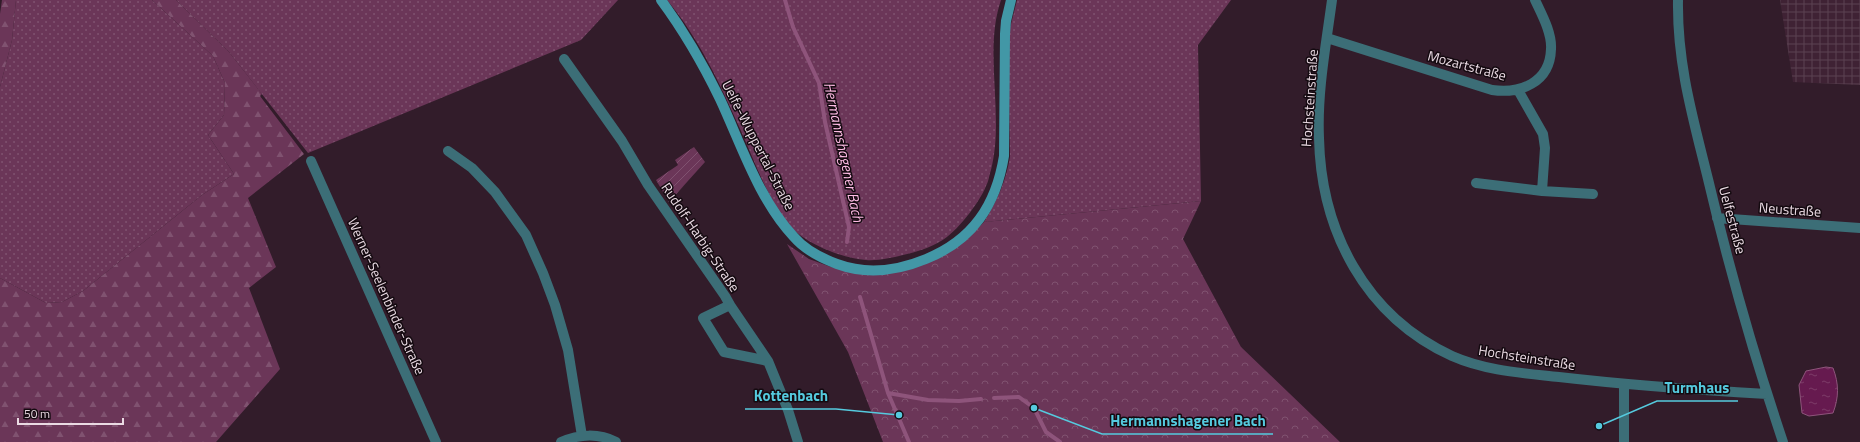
<svg xmlns="http://www.w3.org/2000/svg" width="1860" height="442" font-family="'Titillium Web',sans-serif">
<style>
.industrial{fill:url(#industrial-grid)}
.grass{fill:url(#grass-dots)}
.forest{fill:url(#forest-firs)}
.park{fill:url(#park-crowns)}
.garden{fill:url(#garden-furrows)}
.water{fill:url(#water-ripples);stroke:#8e547b}
.lines{fill:none;stroke-linecap:round;stroke-linejoin:round}
.stream{stroke:#8e547b;stroke-width:4}
.street{stroke:#3c6e77;stroke-width:10}
.secondary{stroke:#4297a6;stroke-width:10}
.labels{text-anchor:middle;dominant-baseline:central;stroke-width:3;stroke-linejoin:round;paint-order:stroke}
.street-label{font-size:14px;fill:#eadae3;stroke:#140a10}
.water-label{font-size:15px;font-style:italic;fill:#febbe4;stroke:#140a10}
.leader{fill:none;stroke:#55cade;stroke-width:1.5}
.callout-dot{fill:#55cade;stroke:#140a10;stroke-width:1.5}
.callout-label{font-size:15px;text-anchor:middle;font-weight:bold;fill:#55cade;stroke:#140a10;stroke-width:3;stroke-linejoin:round;paint-order:stroke}
</style>
<defs>
<pattern id="industrial-grid" width="8" height="8" patternUnits="userSpaceOnUse"><rect width="8" height="8" fill="#3f2234"/><path d="M0 4h8M4 0v8" fill="none" stroke="#5b4251"/></pattern>
<pattern id="grass-dots" width="8" height="8" patternUnits="userSpaceOnUse"><rect width="8" height="8" fill="#6b3658"/><path d="M2 2h.1M6 6h.1" fill="none" stroke="#805270" stroke-width="1.8" stroke-linecap="round"/></pattern>
<pattern id="forest-firs" width="22" height="20" patternUnits="userSpaceOnUse"><rect width="22" height="20" fill="#6b3658"/><path d="M5 1l3.5 6h-7zM16 11l3.5 6h-7z" fill="#805270"/></pattern>
<pattern id="park-crowns" width="20" height="18" patternUnits="userSpaceOnUse"><rect width="20" height="18" fill="#6b3658"/><path d="M2 6a3 3 0 1 1 6 0M12 15a3 3 0 1 1 6 0" fill="none" stroke="#805270"/></pattern>
<pattern id="garden-furrows" width="10" height="10" patternUnits="userSpaceOnUse"><rect width="10" height="10" fill="#6b3658"/><path d="M-1 1l2-2M0 10L10 0M9 11l2-2" fill="none" stroke="#805270"/></pattern>
<pattern id="water-ripples" width="26" height="14" patternUnits="userSpaceOnUse"><rect width="26" height="14" fill="#661a4f"/><path d="M2 4q2-2 4 0t4 0M15 11q2-2 4 0t4 0" fill="none" stroke="#7c3b68"/></pattern>
</defs>
<rect width="100%" height="100%" fill="#321c2a"/>
<path class="industrial" d="M 1780,0 L 1860,0 L 1860,85 L 1793,82 Z"/>
<path class="grass" d="M 16,0 L 152,0 L 213,56 L 225,83 L 224,115 L 208,135 L 234,174 L 202,195 L 83,291 L 62,302 L 46,303 L 0,278 L 0,87 L 12,40 Z
M 176,0 L 618,0 L 581,40 L 308,153 L 229,52 Z
M 667,0 L 1001,0 C 983,52 1005,115 991,170 C 989,175 989,181 986,186 C 980,202 956,233 941,241 C 929,248 917,252 903,255 C 891,258 877,261 866,260 C 841,258 803,243 787,223 C 767,197 754,160 741,131 C 721,86 699,38 667,0 Z
M 1017,0 L 1231,0 L 1198,45 L 1201,201 L 984,222 C 997,201 1006,181 1010,157 L 1008,36 Z"/>
<path class="forest" d="M 2,0 L 16,0 L 12,40 L 0,87 L 0,14 Z
M 152,0 L 176,0 L 229,52 L 262,94 L 260,96 L 304,154 L 248,198 L 276,267 L 249,288 L 280,369 L 216,442 L 0,442 L 0,278 L 46,303 L 62,302 L 83,291 L 202,195 L 234,174 L 208,135 L 224,115 L 225,83 L 213,56 Z"/>
<path class="park" d="M 1201,201 L 1183,239 L 1241,347 L 1340,442 L 883,442 L 848,352 L 787,244 L 809,259 L 831,267 L 886,274 L 967,239 L 984,222 Z"/>
<path class="garden" d="M 694,147 L 705,162 L 669,202 L 656,180 L 678,165 L 675,160 Z"/>
<path class="water" d="M 1826,367 L 1833,368 C 1839,384 1839,397 1833,413 L 1809,416 L 1802,413 L 1799,385 L 1806,371 Z"/>
<g class="lines">
<path class="stream" d="M 785,0 L 793,27 L 819,83 L 825,122 L 849,227 L 847,242
M 860,297 L 888,393 L 928,400 L 959,401 L 981,399
M 888,393 L 909,442
M 994,398 L 1019,397 L 1034,408 L 1046,432 L 1060,442"/>
<path class="street" d="M 1332,0 C 1326,45 1317,92 1319,138 C 1321,231 1365,316 1452,356 C 1486,371 1523,373 1559,377 C 1628,385 1697,390 1767,394
M 1678,0 C 1677,64 1693,118 1708,179 C 1729,268 1754,356 1783,442
M 1327,38 L 1492,90 C 1520,94 1550,83 1551,49 C 1552,33 1542,15 1535,0
M 564,59 L 622,141 L 648,185 L 725,296 L 730,305 L 703,318 L 724,352 L 768,361 L 788,410 L 798,442
M 1518,90 L 1543,134 L 1545,148 L 1542,191
M 448,151 L 472,168 L 495,192 L 526,235 L 543,273 L 555,305 L 568,350 L 582,436
M 311,161 L 436,442
M 1476,183 L 1542,191 L 1593,194
M 1717,218 L 1860,228
M 730,305 L 768,361
M 1624,385 L 1624,442
M 561,442 C 579,434 599,433 616,442"/>
<path class="secondary" d="M 661,0 C 684,31 703,64 720,99 C 741,144 759,200 794,237 C 805,250 821,258 837,264 C 867,275 897,271 926,259 C 973,240 996,205 1004,156 L 1005,34 L 1006,21 L 1011,0"/>
</g>
<g class="labels">
<g class="street-label">
<text transform="translate(1467 65) rotate(15)">Mozartstraße</text>
<text transform="translate(1309 98) rotate(-86)">Hochsteinstraße</text>
<text transform="translate(759 145) rotate(63)">Uelfe-Wuppertal-Straße</text>
<text transform="translate(1790 209) rotate(4)">Neustraße</text>
<text transform="translate(1733 220) rotate(75)">Uelfestraße</text>
<text transform="translate(701 237) rotate(56)">Rudolf-Harbig-Straße</text>
<text transform="translate(387 296) rotate(66)">Werner-Seelenbinder-Straße</text>
<text transform="translate(1527 357) rotate(9)">Hochsteinstraße</text>
</g>
<g class="water-label">
<text transform="translate(844 152) rotate(78)">Hermannshagener Bach</text>
</g>
</g>
<path class="leader" d="M1599 426L1657 401H1738M899 415L836 409H745M1034 408L1102 434H1273"/>
<g class="callout-dot">
<circle cx="1599" cy="426" r="4"/>
<circle cx="899" cy="415" r="4"/>
<circle cx="1034" cy="408" r="4"/>
</g>
<g class="callout-label">
<text x="1697" y="393">Turmhaus</text>
<text x="791" y="401">Kottenbach</text>
<text x="1188" y="426">Hermannshagener Bach</text>
</g>
<path d="M18 418v6h105v-6" fill="none" stroke="#eadae3" stroke-width="2"/>
<text x="24" y="418" font-size="12" fill="#eadae3" stroke="#140a10" stroke-width="3" paint-order="stroke">50 m</text>
</svg>
